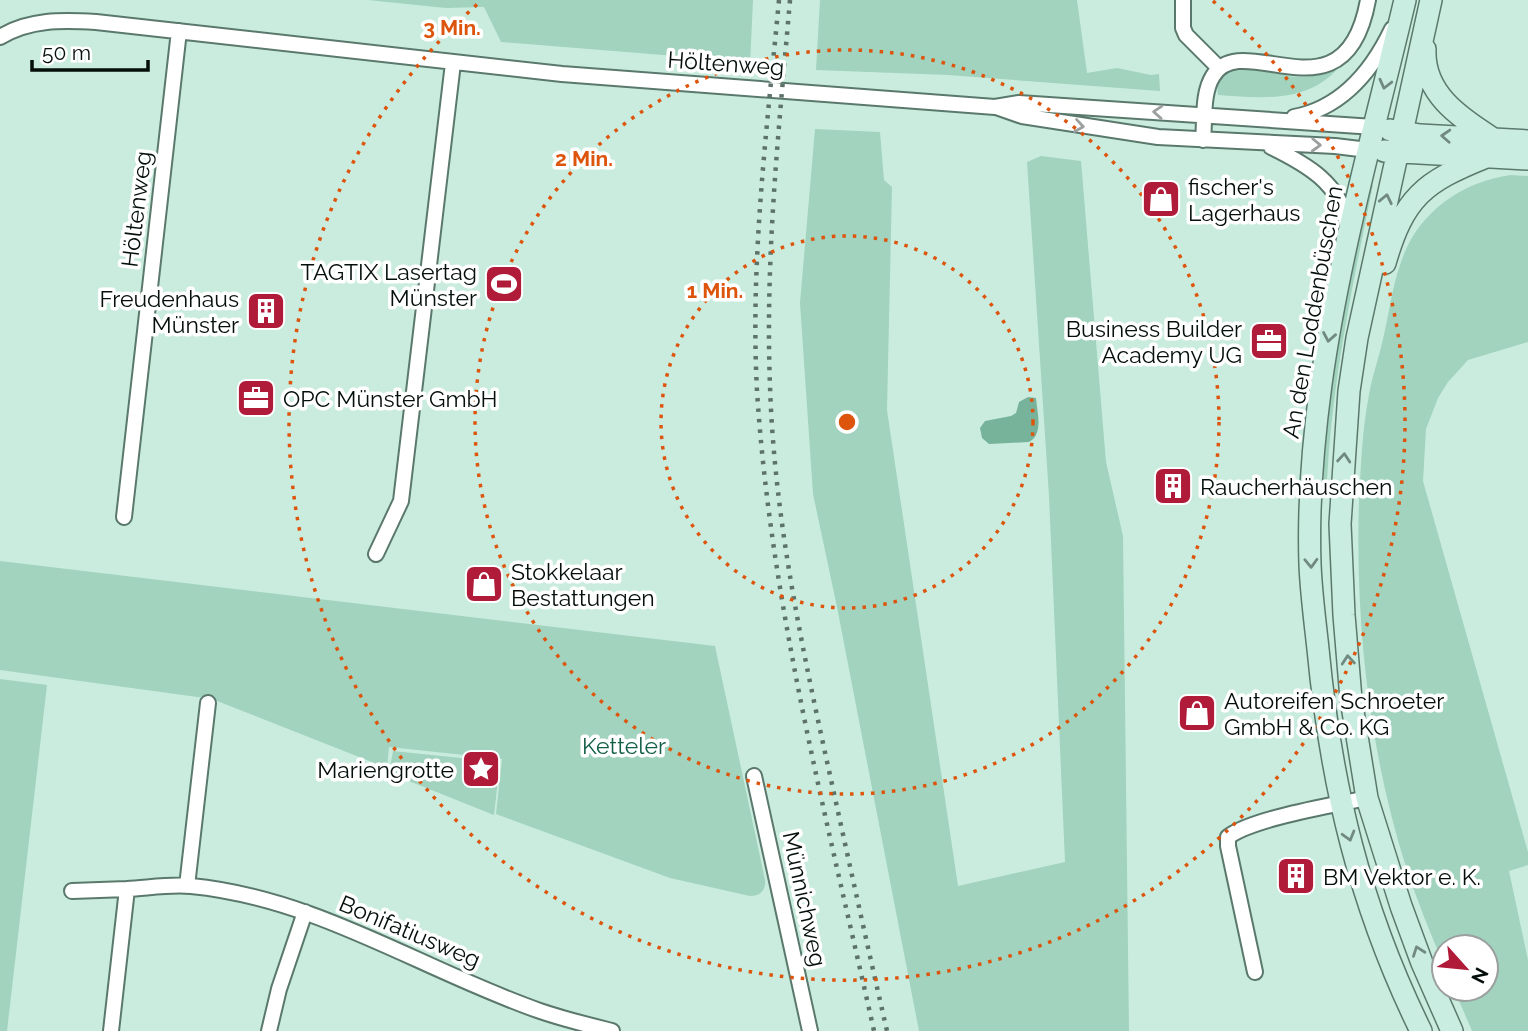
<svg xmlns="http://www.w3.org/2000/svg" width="1528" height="1031" font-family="Raleway,sans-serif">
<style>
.green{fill:#a1d3be}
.water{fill:#77b39b}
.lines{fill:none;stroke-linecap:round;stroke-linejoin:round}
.street-casing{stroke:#5a796c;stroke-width:18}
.secondary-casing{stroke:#5a796c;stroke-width:24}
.street{stroke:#fff;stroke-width:14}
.secondary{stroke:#caede1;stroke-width:21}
.rail{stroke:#5d7269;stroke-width:4.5;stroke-dasharray:3.5 7;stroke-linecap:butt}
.oneway{stroke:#718980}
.oneway2{stroke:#9b9f9d}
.ring{fill:none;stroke:#dd550c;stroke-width:3.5;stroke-dasharray:3.5 7}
.labels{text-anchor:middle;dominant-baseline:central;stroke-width:7;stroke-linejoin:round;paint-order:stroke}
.street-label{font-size:23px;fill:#040e0a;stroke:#fff}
.poi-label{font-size:23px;fill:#040e0a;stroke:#fff;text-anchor:start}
.park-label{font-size:23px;fill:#125f48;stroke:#fff}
.centre{fill:#dd550c;stroke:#fff;stroke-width:3.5}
.ring-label{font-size:21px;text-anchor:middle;font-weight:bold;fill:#dd550c;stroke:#fff;stroke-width:7;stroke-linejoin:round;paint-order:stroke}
</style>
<rect width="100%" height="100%" fill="#caecde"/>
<path class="green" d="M 368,0 L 753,0 L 750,65 L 725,60 L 501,42 L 484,7 L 446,8 Z
M 820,0 L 1077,0 L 1087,73 L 1117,68 L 1151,75 L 1159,74 L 1160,91 L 948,75 L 816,70 Z
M 1342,63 C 1312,104 1263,98 1218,95 C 1210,51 1278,77 1300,77 C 1316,77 1328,71 1342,63 Z
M 815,129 L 880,132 L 884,180 L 892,187 L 887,410 L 958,886 L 1065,862 L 1049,496 L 1027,162 L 1041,156 L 1081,161 L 1106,462 L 1123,536 L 1129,1031 L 919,1031 L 837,607 L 813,494 L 800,303 Z
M 1511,175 L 1528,176 L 1528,342 L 1468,360 L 1448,382 L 1438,398 L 1426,429 L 1423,481 L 1528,852 L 1528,865 L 1509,871 L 1528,960 L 1528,1031 L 1472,1031 L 1454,989 L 1486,989 L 1486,947 L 1444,947 L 1444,965 C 1430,933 1417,900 1406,867 C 1369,750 1355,622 1359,501 C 1361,466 1362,430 1369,395 C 1372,376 1379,358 1383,339 C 1389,314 1392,287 1401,262 C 1417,213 1461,182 1511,175 Z
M 1369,184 L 1373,185 C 1353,283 1332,380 1327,481 L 1323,485 L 1326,419 L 1339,330 Z
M 0,561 L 715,646 L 765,880 C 766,891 760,896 750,896 L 670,878 L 496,814 L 502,759 L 389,747 L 387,768 L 212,699 L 0,670 Z
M 0,679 L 47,685 L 7,1031 L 0,1031 Z
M 393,751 L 500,762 L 494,815 L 389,773 Z"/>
<path class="water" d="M 1028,397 L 1036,398 C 1037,412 1044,434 1029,442 L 989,444 L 982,438 L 980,428 L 985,421 L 1011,416 L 1016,413 L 1019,402 Z"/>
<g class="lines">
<g class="street-casing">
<path id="street" d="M 1183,0 L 1183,28 L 1186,35 L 1219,68
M 0,37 C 30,19 62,20 96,22 L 562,74 L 995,107 L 1019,103 L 1374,127
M 996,107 L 1022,116 L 1158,137 L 1335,146 L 1368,150
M 1294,117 C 1341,108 1372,71 1392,29
M 1203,140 C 1205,120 1202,93 1213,76 C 1243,26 1345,127 1368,0
M 1271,147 C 1306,164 1342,184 1347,226
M 124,517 L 179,31
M 376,554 L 401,501 L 453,63
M 754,776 L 810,1031
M 187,886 L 208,703
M 72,891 L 127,889
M 1255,972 L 1228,846 L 1228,837 C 1253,818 1335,805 1367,798
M 111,1031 L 127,889 C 147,888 170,884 191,886 C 317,898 422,970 540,1011 C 563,1019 588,1025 612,1031
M 269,1031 L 279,989 L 305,912"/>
</g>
<g class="secondary-casing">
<path id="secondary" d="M 1405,0 C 1375,127 1339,254 1321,384 C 1313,443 1308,504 1310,564 C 1311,592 1315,621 1318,649 C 1331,786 1360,907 1421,1031
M 1431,0 L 1357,338 L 1349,391 L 1340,524 L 1344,615 L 1351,699 L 1367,798 L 1401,906 L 1422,963 L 1452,1031
M 1425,49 C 1423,93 1459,117 1492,138
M 1390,130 L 1420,135 L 1528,141
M 1384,151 L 1528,159
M 1385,263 C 1404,197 1424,182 1486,157"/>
</g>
<use href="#street" class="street"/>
<use href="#secondary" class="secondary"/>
<path class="rail" d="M 779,0 C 767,129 750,261 757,391 C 771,608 827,819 874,1031
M 790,0 C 779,128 765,257 770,386 C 774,511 799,634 826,757 C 846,848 866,940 887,1031"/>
</g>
<defs><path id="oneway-chevron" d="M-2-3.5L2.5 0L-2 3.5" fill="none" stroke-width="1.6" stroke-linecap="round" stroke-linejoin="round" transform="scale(1.75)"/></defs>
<g class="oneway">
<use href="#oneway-chevron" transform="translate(1385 84) rotate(104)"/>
<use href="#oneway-chevron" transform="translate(1446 136) rotate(-177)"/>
<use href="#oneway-chevron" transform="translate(1386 199) rotate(-78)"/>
<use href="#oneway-chevron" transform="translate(1329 337) rotate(100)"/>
<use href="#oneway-chevron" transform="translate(1344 458) rotate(-85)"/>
<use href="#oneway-chevron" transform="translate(1311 563) rotate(88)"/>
<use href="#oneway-chevron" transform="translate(1348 660) rotate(-95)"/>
<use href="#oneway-chevron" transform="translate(1349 836) rotate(74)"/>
<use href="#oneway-chevron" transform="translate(1418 951) rotate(-110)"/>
</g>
<g class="oneway2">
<use href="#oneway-chevron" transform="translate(1158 112) rotate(-176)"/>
<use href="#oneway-chevron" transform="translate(1079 126) rotate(9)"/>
<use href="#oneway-chevron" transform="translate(1316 145) rotate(2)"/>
</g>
<g class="ring">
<circle cx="847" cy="422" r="186"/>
<circle cx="847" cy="422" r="372"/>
<path d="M1213 1A558 558 0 1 1 481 1"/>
</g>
<defs>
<g id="shop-square" transform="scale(2.0125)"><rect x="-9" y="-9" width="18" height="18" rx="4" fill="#af1b38" stroke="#fff"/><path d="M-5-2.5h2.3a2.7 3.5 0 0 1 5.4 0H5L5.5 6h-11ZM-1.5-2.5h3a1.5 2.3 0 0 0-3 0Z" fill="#fff"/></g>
<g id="stadium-square" transform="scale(2.0125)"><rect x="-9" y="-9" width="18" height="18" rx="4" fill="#af1b38" stroke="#fff"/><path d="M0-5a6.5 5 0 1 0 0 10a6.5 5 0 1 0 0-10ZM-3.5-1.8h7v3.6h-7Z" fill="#fff"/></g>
<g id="building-square" transform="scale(2.0125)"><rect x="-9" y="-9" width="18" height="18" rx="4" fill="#af1b38" stroke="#fff"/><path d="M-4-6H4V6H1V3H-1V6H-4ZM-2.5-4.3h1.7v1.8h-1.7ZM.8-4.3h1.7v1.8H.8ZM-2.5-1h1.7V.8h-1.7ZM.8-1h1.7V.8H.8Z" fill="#fff"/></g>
<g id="office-square" transform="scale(2.0125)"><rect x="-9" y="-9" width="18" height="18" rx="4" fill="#af1b38" stroke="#fff"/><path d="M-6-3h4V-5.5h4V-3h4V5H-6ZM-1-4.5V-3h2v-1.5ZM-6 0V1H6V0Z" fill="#fff"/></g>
<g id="sight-square" transform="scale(2.0125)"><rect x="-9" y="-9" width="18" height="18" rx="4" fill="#af1b38" stroke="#fff"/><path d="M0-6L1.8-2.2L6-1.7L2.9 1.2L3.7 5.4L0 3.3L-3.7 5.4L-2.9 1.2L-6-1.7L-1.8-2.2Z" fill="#fff"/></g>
</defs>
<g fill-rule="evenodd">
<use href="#shop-square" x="1161" y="199"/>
<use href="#stadium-square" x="504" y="284"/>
<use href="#building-square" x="266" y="311"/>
<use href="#office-square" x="1269" y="341"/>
<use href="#office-square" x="256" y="398"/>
<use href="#building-square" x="1173" y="486"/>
<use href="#shop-square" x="484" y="584"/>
<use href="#shop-square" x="1197" y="713"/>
<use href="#sight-square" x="481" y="769"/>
<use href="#building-square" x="1296" y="876"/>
</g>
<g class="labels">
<g class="street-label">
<text transform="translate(726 63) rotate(4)">Höltenweg</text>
<text transform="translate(136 209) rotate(-83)">Höltenweg</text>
<text transform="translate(1312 312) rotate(-80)">An den Loddenbüschen</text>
<text transform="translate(805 899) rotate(78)">Münnichweg</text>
<text transform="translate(410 931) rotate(23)">Bonifatiusweg</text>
</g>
<g class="poi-label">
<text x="1188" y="186">fischer's<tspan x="1188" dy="26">Lagerhaus</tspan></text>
<text x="477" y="271" text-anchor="end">TAGTIX Lasertag<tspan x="477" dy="26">Münster</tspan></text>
<text x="239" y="298" text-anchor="end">Freudenhaus<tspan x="239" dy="26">Münster</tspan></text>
<text x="1242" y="328" text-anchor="end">Business Builder<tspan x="1242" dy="26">Academy UG</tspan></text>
<text x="283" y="398">OPC Münster GmbH</text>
<text x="1200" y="486">Raucherhäuschen</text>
<text x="511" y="571">Stokkelaar<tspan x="511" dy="26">Bestattungen</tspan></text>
<text x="1224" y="700">Autoreifen Schroeter<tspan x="1224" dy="26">GmbH &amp; Co. KG</tspan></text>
<text x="454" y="769" text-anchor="end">Mariengrotte</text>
<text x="1323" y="876">BM Vektor e. K.</text>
</g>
<g class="park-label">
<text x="624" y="745">Ketteler</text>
</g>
</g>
<circle cx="847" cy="422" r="10" class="centre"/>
<g class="ring-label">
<text x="452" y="35">3 Min.</text>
<text x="584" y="166">2 Min.</text>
<text x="715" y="298">1 Min.</text>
</g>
<g transform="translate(1465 968) rotate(117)"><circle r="33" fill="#ffffff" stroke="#9b9f9d" stroke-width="2"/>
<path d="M0-5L12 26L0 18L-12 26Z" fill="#af1b38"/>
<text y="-10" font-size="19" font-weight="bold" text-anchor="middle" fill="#040e0a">N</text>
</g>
<path d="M32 60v10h116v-10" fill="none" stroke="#040e0a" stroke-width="3.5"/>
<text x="42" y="60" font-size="21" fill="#040e0a" stroke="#ffffff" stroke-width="5" paint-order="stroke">50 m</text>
</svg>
